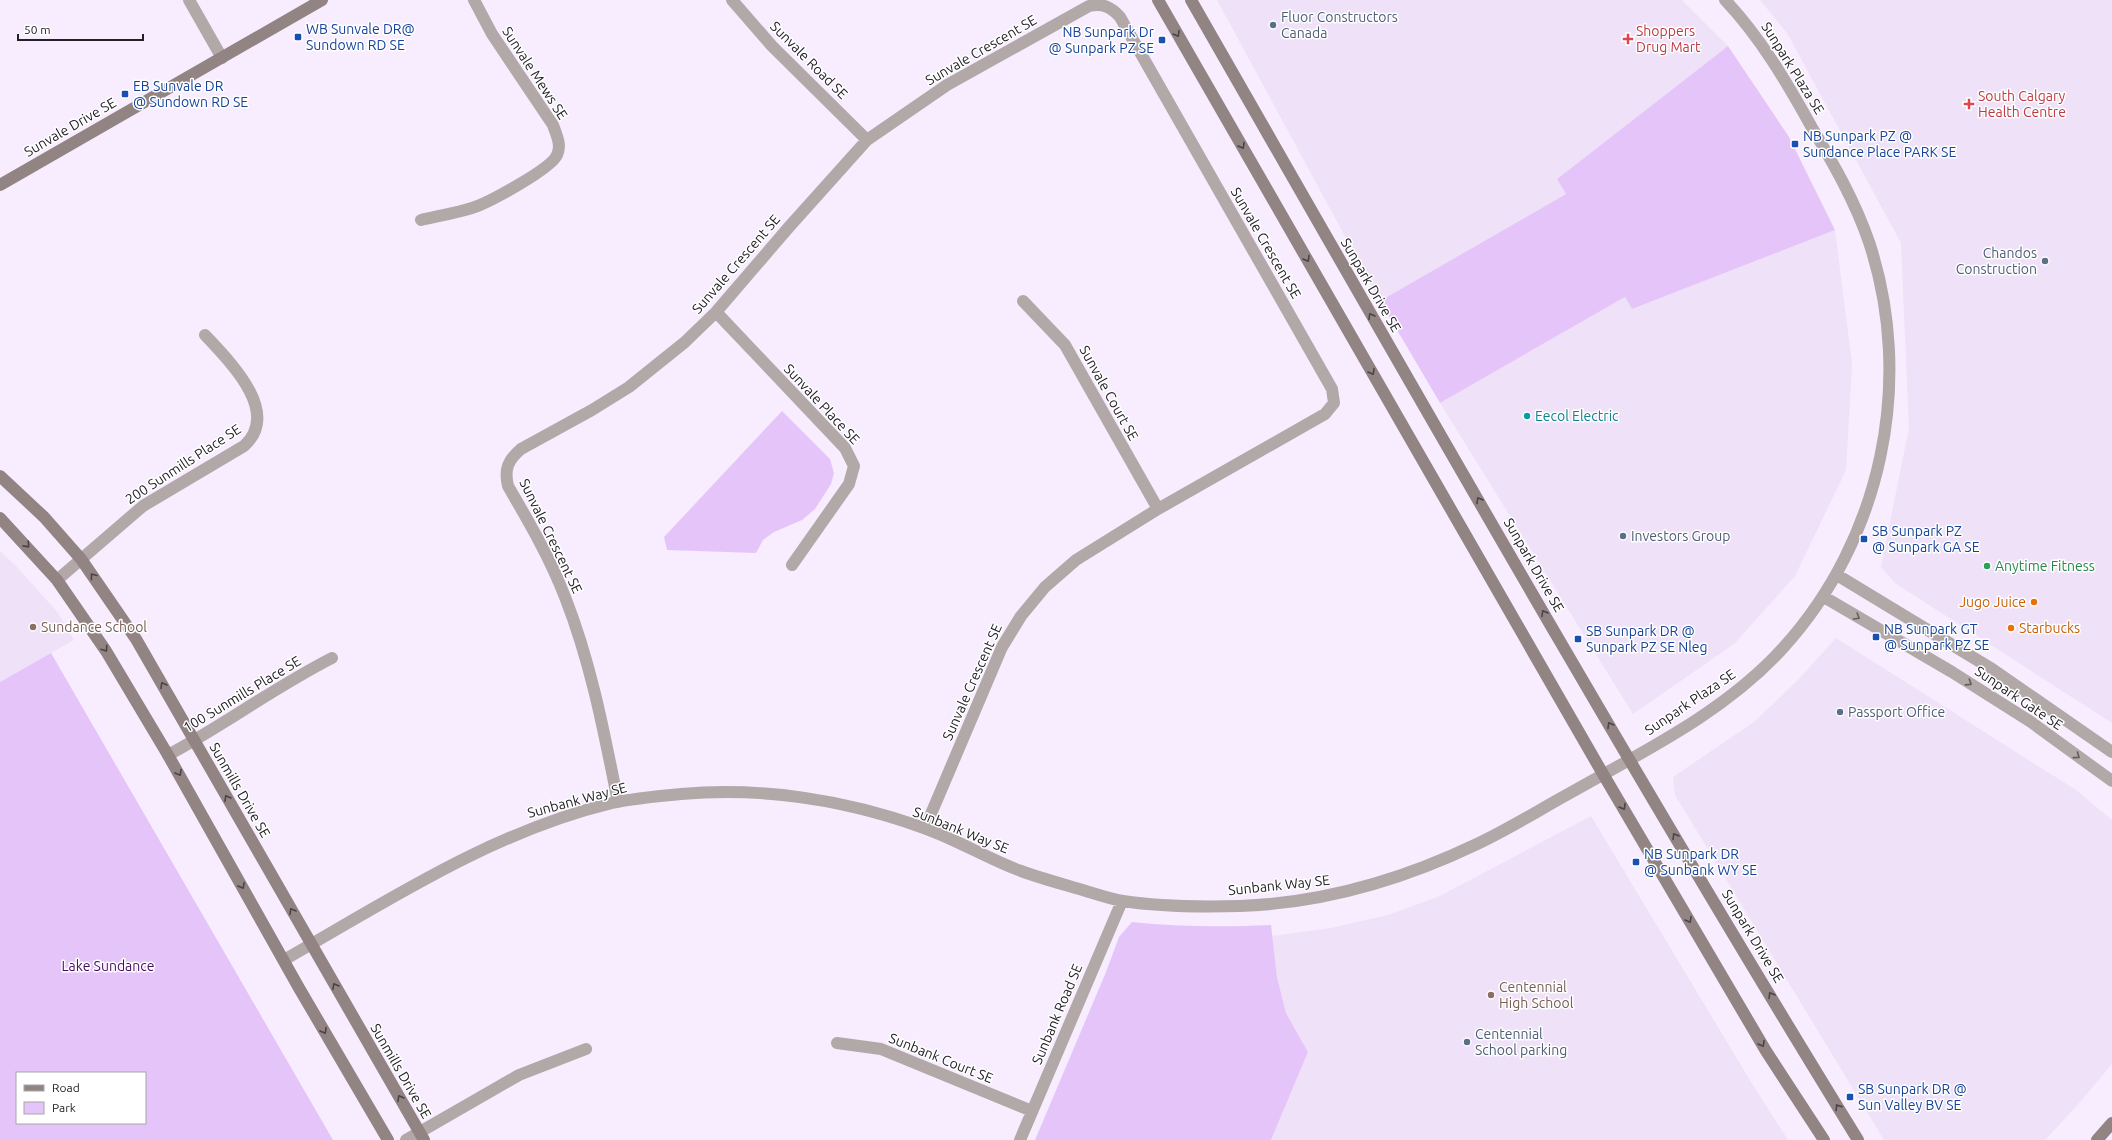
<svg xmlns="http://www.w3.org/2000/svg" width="2112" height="1140" font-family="Ubuntu,sans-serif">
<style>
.built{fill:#efe1f8}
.green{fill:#e5c5f9;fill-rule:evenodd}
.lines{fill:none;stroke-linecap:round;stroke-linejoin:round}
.street{stroke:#b1a8a7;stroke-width:12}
.secondary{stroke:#928483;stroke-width:12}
.oneway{stroke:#4a4347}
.oneway2{stroke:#635d60}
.service-dot{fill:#5c6f8a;stroke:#fff;stroke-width:1.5}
.transit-dot{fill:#1a4fb4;stroke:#fff;stroke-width:1.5}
.health-dot{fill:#e0444e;stroke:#fff;stroke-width:1.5}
.culture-dot{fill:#0f9aa8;stroke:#fff;stroke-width:1.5}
.leisure-dot{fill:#2e9e5b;stroke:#fff;stroke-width:1.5}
.food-dot{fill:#e8710a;stroke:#fff;stroke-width:1.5}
.education-dot{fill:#8d6e63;stroke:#fff;stroke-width:1.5}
.labels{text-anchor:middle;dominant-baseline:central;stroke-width:3;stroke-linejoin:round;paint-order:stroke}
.service-label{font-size:14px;fill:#4e5e75;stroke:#fff;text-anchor:start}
.transit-label{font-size:14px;fill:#164399;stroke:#fff;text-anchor:start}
.health-label{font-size:14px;fill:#be3a42;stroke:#fff;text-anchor:start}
.street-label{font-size:14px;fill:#232026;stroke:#fff}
.culture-label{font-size:14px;fill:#0d838f;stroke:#fff;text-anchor:start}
.leisure-label{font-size:14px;fill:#27864d;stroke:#fff;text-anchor:start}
.food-label{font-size:14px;fill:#c56008;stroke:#fff;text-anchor:end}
.education-label{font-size:14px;fill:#785e54;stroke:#fff;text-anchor:start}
.park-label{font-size:14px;fill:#450c5e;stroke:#fff}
</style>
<rect width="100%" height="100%" fill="#f7edfe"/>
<path class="built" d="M 1217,0 L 1682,0 L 1728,46 L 1557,179 L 1566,194 L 1380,301 Z
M 1760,0 L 2112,0 L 2112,723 L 1895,583 L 1881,567 L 1909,428 L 1901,243 L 1787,33 Z
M 1835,230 L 1852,364 L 1846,470 L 1795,576 L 1734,644 L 1633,714 L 1440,403 L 1625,297 L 1632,309 Z
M 0,551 L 17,567 L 58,613 L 74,640 L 0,682 Z
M 1836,638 L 2076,790 L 2112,820 L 2112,1064 L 2081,1101 L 2045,1140 L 1884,1140 L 1675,795 L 1673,777 L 1754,722 L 1798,680 Z
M 1591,816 L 1754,1087 L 1788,1140 L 1271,1140 L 1308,1052 L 1286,1013 L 1277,977 L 1272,936 L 1331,928 L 1388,915 L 1438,897 Z"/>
<path class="green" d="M 1728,46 L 1789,137 L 1835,230 L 1632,309 L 1625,297 L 1440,403 L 1380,301 L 1566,194 L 1557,179 Z
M 782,411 L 830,459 L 834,473 L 831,484 L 815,509 L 802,520 L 774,532 L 763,540 L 756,553 L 667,550 L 664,537 Z
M 51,653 L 333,1140 L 0,1140 L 0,682 ZM 17,1073 L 145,1073 L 145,1123 L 17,1123 Z
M 1132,922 C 1179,927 1224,927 1271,925 L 1277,977 L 1286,1013 L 1308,1052 L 1271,1140 L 1035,1140 L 1106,972 L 1119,937 Z"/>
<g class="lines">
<path class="street" d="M 189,0 L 222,58
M 732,0 L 772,46 L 867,140
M 421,220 C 438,216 456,213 472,208 C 488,203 551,169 557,155 C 562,145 556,134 553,125 L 492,34 L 474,0
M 1023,301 L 1065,345 L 1158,509
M 716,312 L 845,448 L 854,466 L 849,484 L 792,565
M 1837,575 L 1992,669 L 2112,752
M 57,580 L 143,506 L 244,446 C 282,412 229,361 205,335
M 1824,597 L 1952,672 L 2031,722 L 2112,781
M 168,755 C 224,725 275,687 332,658
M 618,802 C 604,732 591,663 565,597 C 550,558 529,522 508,486 C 504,469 508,460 521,449 L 592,410 L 629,387 L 685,342 L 716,312 L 789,227 L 867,140 L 947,85 L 1089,6 C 1103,3 1111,7 1120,17 L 1332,389 L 1334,403 L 1325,414 L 1158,509 L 1076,560 L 1045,587 L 1021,616 L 1002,647 L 925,828
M 284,960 C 389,900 492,832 612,803 C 634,798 658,796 681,794 C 763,787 847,800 924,828 C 958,840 988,859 1021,871 C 1043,879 1066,885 1089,892 C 1100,895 1111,899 1123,901 C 1161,907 1202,907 1240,906 C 1324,903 1402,880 1477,844 C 1509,829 1539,810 1570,793 C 1644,751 1725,712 1783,648 C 1882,539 1915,381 1869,242 C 1855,201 1833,163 1811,126 C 1786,81 1760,37 1725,0
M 837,1043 L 881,1049 L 1032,1111
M 406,1140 L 519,1075 L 586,1049
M 1020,1140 L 1122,901"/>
<path class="secondary" d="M 1158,0 L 1603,774 L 1766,1051 L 1824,1140
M 1191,0 C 1410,382 1627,765 1858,1140
M 0,185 L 322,0
M 0,476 L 44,517 L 81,559 L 136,639 L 424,1140
M 0,518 L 57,580 L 106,651 L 168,755 L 299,988 L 388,1140
M 2097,1140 L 2112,1123"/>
</g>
<defs><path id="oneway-chevron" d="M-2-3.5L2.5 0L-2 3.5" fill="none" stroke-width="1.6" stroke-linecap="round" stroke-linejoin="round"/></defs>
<g class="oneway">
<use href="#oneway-chevron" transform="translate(1177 34) rotate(60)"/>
<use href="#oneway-chevron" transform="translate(1242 146) rotate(60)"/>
<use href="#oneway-chevron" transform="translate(1307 259) rotate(60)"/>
<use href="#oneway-chevron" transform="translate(1371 316) rotate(-120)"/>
<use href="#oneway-chevron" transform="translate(1372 372) rotate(60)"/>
<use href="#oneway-chevron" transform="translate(1479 500) rotate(-120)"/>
<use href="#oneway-chevron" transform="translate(27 545) rotate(48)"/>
<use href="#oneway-chevron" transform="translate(93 576) rotate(-127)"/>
<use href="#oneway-chevron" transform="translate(1544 613) rotate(-120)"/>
<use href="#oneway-chevron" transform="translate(105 649) rotate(56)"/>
<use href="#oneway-chevron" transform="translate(163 685) rotate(-120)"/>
<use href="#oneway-chevron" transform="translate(1610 725) rotate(-120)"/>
<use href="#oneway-chevron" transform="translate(179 773) rotate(61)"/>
<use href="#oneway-chevron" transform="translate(227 798) rotate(-120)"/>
<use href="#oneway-chevron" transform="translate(1623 807) rotate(60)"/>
<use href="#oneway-chevron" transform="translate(1675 836) rotate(-121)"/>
<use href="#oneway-chevron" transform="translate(242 886) rotate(61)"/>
<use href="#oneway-chevron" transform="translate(292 911) rotate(-120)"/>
<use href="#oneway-chevron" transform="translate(1689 920) rotate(60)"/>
<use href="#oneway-chevron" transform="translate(335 986) rotate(-120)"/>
<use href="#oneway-chevron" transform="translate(1771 995) rotate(-121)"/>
<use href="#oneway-chevron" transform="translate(324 1031) rotate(60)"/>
<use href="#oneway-chevron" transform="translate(1762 1044) rotate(60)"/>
<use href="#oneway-chevron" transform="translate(400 1098) rotate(-120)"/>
<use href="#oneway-chevron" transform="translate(1838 1107) rotate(-122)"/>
</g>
<g class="oneway2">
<use href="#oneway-chevron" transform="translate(1857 617) rotate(31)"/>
<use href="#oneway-chevron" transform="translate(1969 683) rotate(33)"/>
<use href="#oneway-chevron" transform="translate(2077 756) rotate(36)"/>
</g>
<g class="service-dot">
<circle cx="1273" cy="25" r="4"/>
<circle cx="2045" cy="261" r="4"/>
<circle cx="1623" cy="536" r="4"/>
<circle cx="1840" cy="712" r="4"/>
<circle cx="1467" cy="1042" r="4"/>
</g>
<g class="transit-dot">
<rect x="294" y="33" width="8" height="8" rx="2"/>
<rect x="1158" y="36" width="8" height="8" rx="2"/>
<rect x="121" y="90" width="8" height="8" rx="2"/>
<rect x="1791" y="140" width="8" height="8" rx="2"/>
<rect x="1860" y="535" width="8" height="8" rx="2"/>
<rect x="1872" y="633" width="8" height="8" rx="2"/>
<rect x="1574" y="635" width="8" height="8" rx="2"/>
<rect x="1632" y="858" width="8" height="8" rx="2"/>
<rect x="1846" y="1093" width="8" height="8" rx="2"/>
</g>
<g class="health-dot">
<path d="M1626 33h4v4h4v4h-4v4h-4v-4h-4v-4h4z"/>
<path d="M1967 98h4v4h4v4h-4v4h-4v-4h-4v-4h4z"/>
</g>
<circle class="culture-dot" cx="1527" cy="416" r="4"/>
<circle class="leisure-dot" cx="1987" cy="566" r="4"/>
<g class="food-dot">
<circle cx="2034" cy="602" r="4"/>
<circle cx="2011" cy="628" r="4"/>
</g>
<g class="education-dot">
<circle cx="33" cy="627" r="4"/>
<circle cx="1491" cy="995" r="4"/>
</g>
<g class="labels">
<g class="service-label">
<text x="1281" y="17">Fluor Constructors<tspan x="1281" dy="16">Canada</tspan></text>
<text x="2037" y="253" text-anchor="end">Chandos<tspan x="2037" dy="16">Construction</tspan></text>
<text x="1631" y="536">Investors Group</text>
<text x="1848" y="712">Passport Office</text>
<text x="1475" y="1034">Centennial<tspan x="1475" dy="16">School parking</tspan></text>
</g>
<g class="transit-label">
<text x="306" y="29">WB Sunvale DR@<tspan x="306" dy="16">Sundown RD SE</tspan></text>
<text x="1154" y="32" text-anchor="end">NB Sunpark Dr<tspan x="1154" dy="16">@ Sunpark PZ SE</tspan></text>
<text x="133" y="86">EB Sunvale DR<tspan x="133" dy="16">@ Sundown RD SE</tspan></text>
<text x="1803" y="136">NB Sunpark PZ @<tspan x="1803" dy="16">Sundance Place PARK SE</tspan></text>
<text x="1872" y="531">SB Sunpark PZ<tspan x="1872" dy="16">@ Sunpark GA SE</tspan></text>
<text x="1884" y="629">NB Sunpark GT<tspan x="1884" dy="16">@ Sunpark PZ SE</tspan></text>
<text x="1586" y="631">SB Sunpark DR @<tspan x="1586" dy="16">Sunpark PZ SE Nleg</tspan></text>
<text x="1644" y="854">NB Sunpark DR<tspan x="1644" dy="16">@ Sunbank WY SE</tspan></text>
<text x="1858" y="1089">SB Sunpark DR @<tspan x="1858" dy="16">Sun Valley BV SE</tspan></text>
</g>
<g class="health-label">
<text x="1636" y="31">Shoppers<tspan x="1636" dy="16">Drug Mart</tspan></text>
<text x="1978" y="96">South Calgary<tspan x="1978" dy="16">Health Centre</tspan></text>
</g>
<g class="street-label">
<text transform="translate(981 50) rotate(-30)">Sunvale Crescent SE</text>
<text transform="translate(809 60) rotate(45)">Sunvale Road SE</text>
<text transform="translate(1793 68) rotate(58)">Sunpark Plaza SE</text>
<text transform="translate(535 73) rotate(57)">Sunvale Mews SE</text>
<text transform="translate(70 127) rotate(-30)">Sunvale Drive SE</text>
<text transform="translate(1266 243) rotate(60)">Sunvale Crescent SE</text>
<text transform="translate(736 264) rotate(-49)">Sunvale Crescent SE</text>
<text transform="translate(1371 285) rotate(60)">Sunpark Drive SE</text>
<text transform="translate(1109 393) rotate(61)">Sunvale Court SE</text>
<text transform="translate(822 404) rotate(47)">Sunvale Place SE</text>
<text transform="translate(183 464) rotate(-33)">200 Sunmills Place SE</text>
<text transform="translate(551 536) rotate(64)">Sunvale Crescent SE</text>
<text transform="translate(1534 565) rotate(60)">Sunpark Drive SE</text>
<text transform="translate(972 682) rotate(-66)">Sunvale Crescent SE</text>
<text transform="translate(242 694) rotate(-31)">100 Sunmills Place SE</text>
<text transform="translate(2019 698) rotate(34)">Sunpark Gate SE</text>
<text transform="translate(1690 702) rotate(-34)">Sunpark Plaza SE</text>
<text transform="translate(240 790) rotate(60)">Sunmills Drive SE</text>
<text transform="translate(577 800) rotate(-15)">Sunbank Way SE</text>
<text transform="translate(961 830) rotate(22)">Sunbank Way SE</text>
<text transform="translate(1279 885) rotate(-6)">Sunbank Way SE</text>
<text transform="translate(1753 936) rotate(59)">Sunpark Drive SE</text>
<text transform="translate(1057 1014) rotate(-67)">Sunbank Road SE</text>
<text transform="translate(941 1058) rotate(22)">Sunbank Court SE</text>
<text transform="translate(401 1071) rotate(60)">Sunmills Drive SE</text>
</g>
<g class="culture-label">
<text x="1535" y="416">Eecol Electric</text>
</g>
<g class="leisure-label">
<text x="1995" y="566">Anytime Fitness</text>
</g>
<g class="food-label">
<text x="2026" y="602">Jugo Juice</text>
<text x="2019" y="628" text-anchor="start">Starbucks</text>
</g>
<g class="education-label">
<text x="41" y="627">Sundance School</text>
<text x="1499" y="987">Centennial<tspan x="1499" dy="16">High School</tspan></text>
</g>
<g class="park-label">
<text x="108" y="966">Lake Sundance</text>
</g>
</g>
<rect x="16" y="1072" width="130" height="52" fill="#ffffff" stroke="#a7a6a8"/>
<rect x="24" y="1085" width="20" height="6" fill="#928483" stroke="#a7a6a8"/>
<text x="52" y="1092" font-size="12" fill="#232026">Road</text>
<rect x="24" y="1102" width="20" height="12" fill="#e5c5f9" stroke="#a7a6a8"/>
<text x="52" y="1112" font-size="12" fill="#232026">Park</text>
<path d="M18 34v6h125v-6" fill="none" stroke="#232026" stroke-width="2"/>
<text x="24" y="34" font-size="12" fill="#232026" stroke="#ffffff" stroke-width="3" paint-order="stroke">50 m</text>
</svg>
